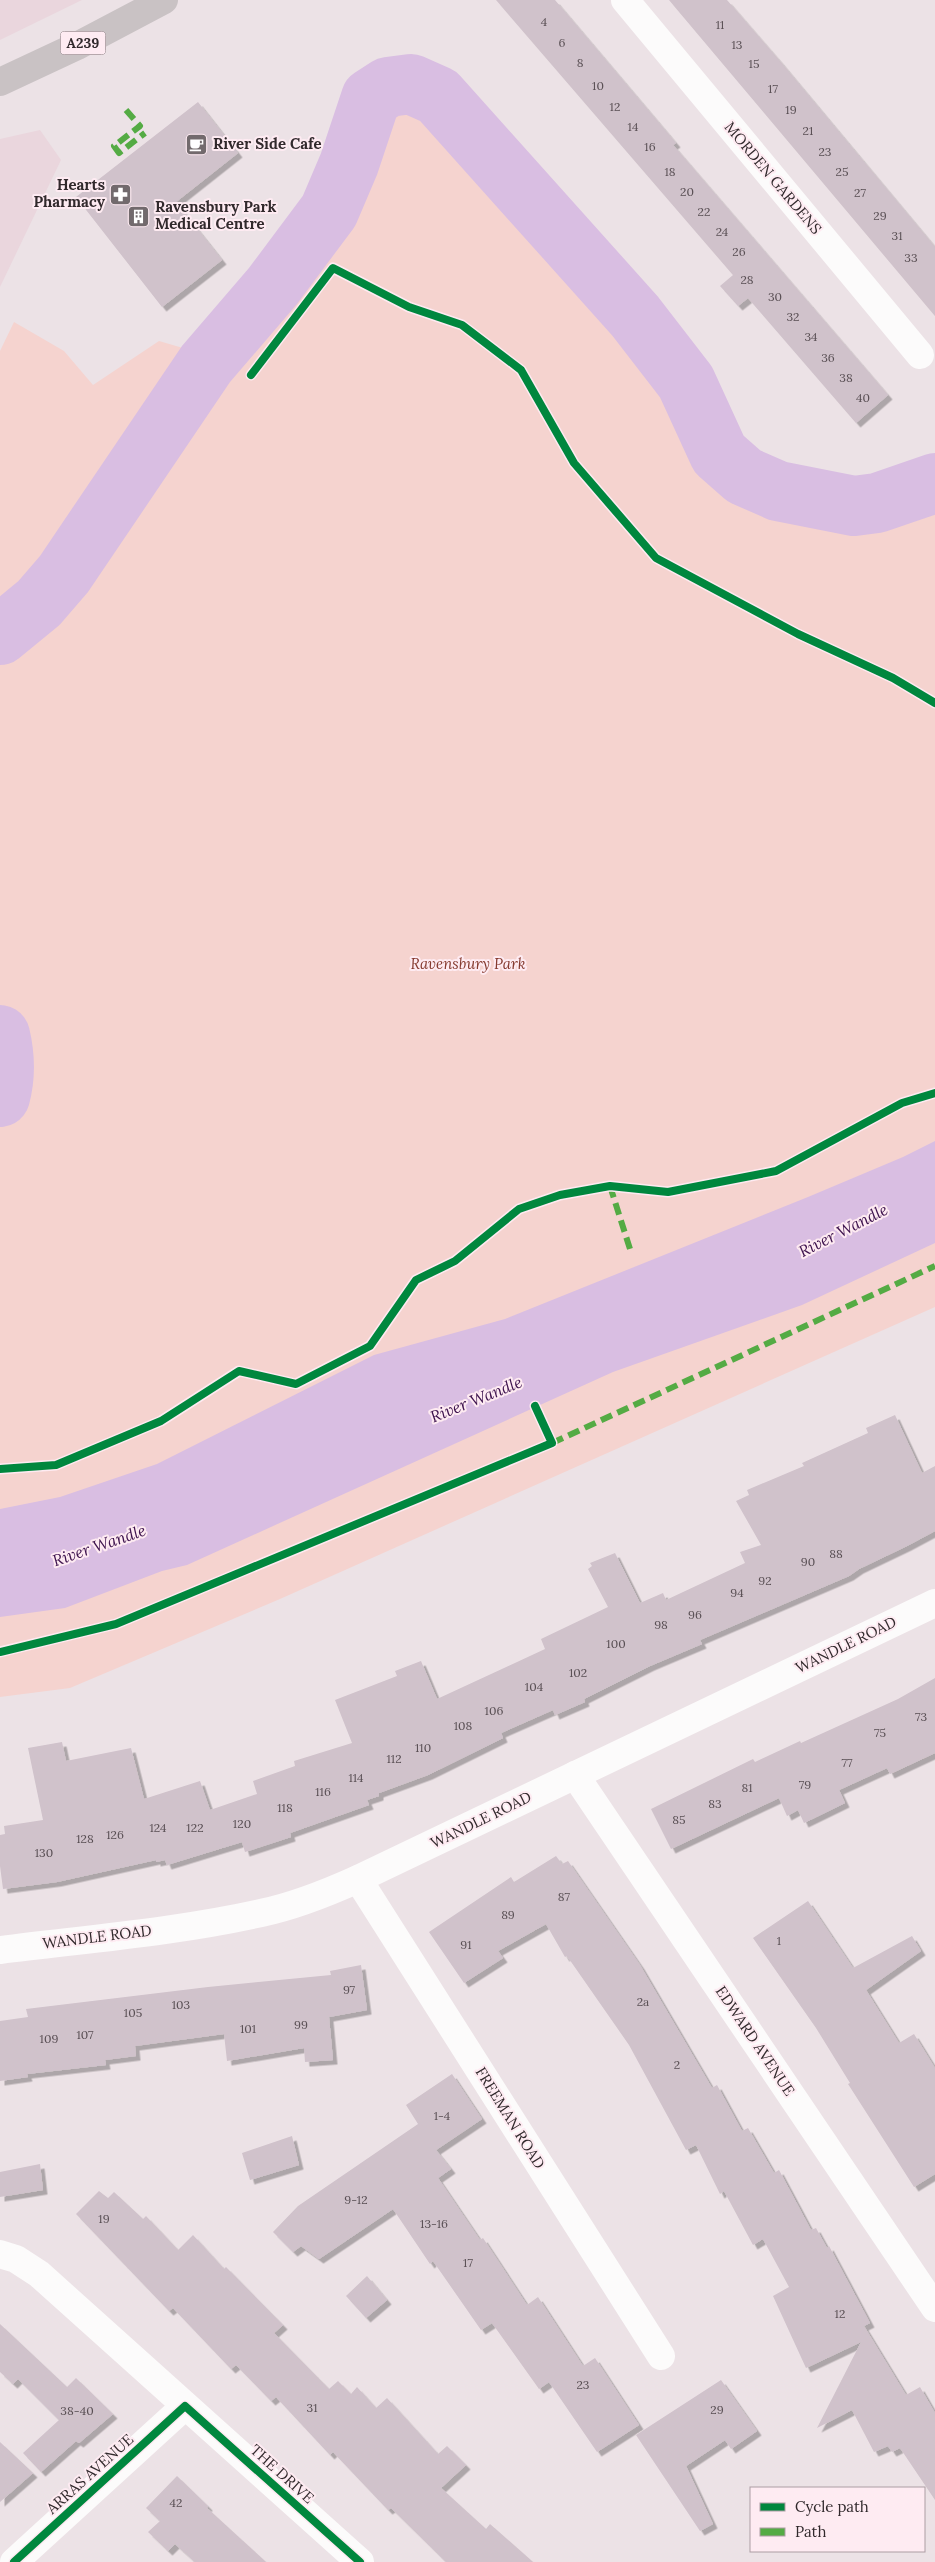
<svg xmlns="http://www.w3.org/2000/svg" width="935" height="2562" viewBox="0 0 935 2562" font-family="Lora,serif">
<defs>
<filter id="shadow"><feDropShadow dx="4.5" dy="4.5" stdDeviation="0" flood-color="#0004"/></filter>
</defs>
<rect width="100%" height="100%" fill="#ece2e6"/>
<!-- built -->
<path fill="#ead6dd" d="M 0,0 L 82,0 L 0,40 Z
M 40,130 L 61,160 L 0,287 L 0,139 Z"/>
<!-- green -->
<path fill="#f5d3cf" d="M 412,60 L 465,110 L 525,183 L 638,304 L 699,386 L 724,445 L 744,466 L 779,481 L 856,499 L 873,497 L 935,472 L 935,1307 L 280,1599 L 70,1688 L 0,1697 L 0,351 L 14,322 L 64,351 L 93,385 L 159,341 L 200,353 L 265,281 L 321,205 L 362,92 L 382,77 Z"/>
<!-- water -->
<path fill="#d9bee2" d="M 935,1141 L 935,1243 L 802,1305 L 613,1372 L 187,1565 L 162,1571 L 65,1608 L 0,1617 L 0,1509 L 60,1497 L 157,1464 L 374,1355 L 505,1319 L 808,1197 L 903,1157 Z"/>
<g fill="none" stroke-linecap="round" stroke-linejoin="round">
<!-- river -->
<path stroke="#d9bee2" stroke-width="60" d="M 0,635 L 39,603 L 64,574 L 206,364 L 273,286 L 329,211 L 349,164 L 371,98 L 388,87 L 411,84 L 438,96 L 635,316 L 686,382 L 719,454 L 744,476 L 778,491 L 854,506 L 877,503 L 935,483
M 0,1035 C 5,1056 6,1075 0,1097"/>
</g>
<!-- building -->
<path fill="#d0c2cb" filter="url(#shadow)" d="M 496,0 L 555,0 L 676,143 L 673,145 L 888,395 L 856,423 L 748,298 L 738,306 L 720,286 L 733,275 Z
M 669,0 L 727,0 L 779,60 L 935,247 L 935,316 Z
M 198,102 L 238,153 L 176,202 L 222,260 L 162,307 L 76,197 Z
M 895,1415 L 922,1473 L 935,1466 L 935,1531 L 907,1546 L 859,1569 L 849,1576 L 700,1640 L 702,1644 L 650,1666 L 584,1699 L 585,1702 L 555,1715 L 553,1710 L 501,1733 L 503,1738 L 428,1775 L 379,1793 L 379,1796 L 367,1800 L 369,1805 L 290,1833 L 291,1837 L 245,1852 L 242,1842 L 167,1865 L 165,1860 L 156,1862 L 156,1860 L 57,1882 L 3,1889 L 0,1866 L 0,1835 L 5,1834 L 4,1826 L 43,1820 L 28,1748 L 62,1742 L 66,1761 L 131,1748 L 144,1799 L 200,1781 L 210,1810 L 257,1794 L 253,1781 L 295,1766 L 294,1761 L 352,1743 L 335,1700 L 397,1676 L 395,1671 L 421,1661 L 437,1699 L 545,1649 L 541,1639 L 608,1607 L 588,1569 L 592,1566 L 590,1563 L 615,1553 L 640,1603 L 663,1593 L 666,1600 L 745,1563 L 740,1552 L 761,1545 L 736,1501 L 749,1495 L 747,1490 L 804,1466 L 802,1463 L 868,1433 L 866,1428 Z
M 935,1678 L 935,1753 L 890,1774 L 887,1768 L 839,1790 L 845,1803 L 804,1823 L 798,1810 L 787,1816 L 779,1798 L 671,1849 L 651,1809 L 753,1759 L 755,1762 L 800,1741 L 801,1743 L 898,1699 Z
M 556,1856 L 562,1864 L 568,1861 L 640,1965 L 712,2088 L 717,2085 L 742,2131 L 748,2128 L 774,2173 L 779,2170 L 811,2230 L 816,2228 L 827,2248 L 829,2246 L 870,2323 L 864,2326 L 906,2395 L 920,2387 L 935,2413 L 935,2500 L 900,2448 L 892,2452 L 888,2446 L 874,2452 L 852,2410 L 817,2428 L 861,2342 L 806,2368 L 773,2296 L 789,2287 L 763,2239 L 753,2245 L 724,2191 L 720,2194 L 696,2145 L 686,2150 L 629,2045 L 567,1956 L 565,1957 L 546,1924 L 498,1951 L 503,1958 L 464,1983 L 429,1932 L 511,1877 L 514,1882 Z
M 808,1901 L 853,1968 L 912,1936 L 921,1951 L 866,1990 L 899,2043 L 914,2034 L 935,2068 L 935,2174 L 914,2187 L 848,2084 L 850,2083 L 816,2028 L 753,1938 Z
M 361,1965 L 367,2010 L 329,2017 L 333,2060 L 305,2062 L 304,2048 L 227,2061 L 224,2034 L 135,2046 L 136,2056 L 105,2060 L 106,2065 L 27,2074 L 28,2077 L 0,2081 L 0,2021 L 28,2017 L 26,2009 L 208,1987 L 331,1975 L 330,1971 Z
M 452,2074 L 482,2119 L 436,2150 L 451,2169 L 438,2178 L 480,2240 L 483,2238 L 527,2305 L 538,2297 L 583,2366 L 595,2358 L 639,2425 L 597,2452 L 549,2382 L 539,2389 L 492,2323 L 481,2330 L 433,2261 L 430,2264 L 393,2209 L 319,2259 L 301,2246 L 293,2252 L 273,2232 L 298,2206 L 418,2124 L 406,2105 Z
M 292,2136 L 299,2165 L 250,2180 L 242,2153 Z
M 40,2164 L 43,2190 L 0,2197 L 0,2172 Z
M 99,2191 L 108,2198 L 114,2192 L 143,2219 L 146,2216 L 178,2250 L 193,2235 L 224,2269 L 226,2267 L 283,2325 L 274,2333 L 329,2389 L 338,2381 L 351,2394 L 357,2387 L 376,2408 L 387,2398 L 438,2454 L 447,2446 L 466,2465 L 441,2488 L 486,2529 L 490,2524 L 533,2562 L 446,2562 L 391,2508 L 388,2510 L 333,2452 L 330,2455 L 276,2397 L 271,2401 L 236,2365 L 231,2369 L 173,2308 L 169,2311 L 76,2214 Z
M 367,2276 L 387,2300 L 366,2318 L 346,2296 Z
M 0,2324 L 67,2387 L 76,2378 L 113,2414 L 79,2443 L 76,2441 L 41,2472 L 23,2453 L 59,2420 L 18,2379 L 13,2384 L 0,2372 Z
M 721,2380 L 757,2431 L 731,2449 L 725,2440 L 686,2466 L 713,2524 L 700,2531 L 636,2435 Z
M 0,2442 L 33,2473 L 0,2502 Z
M 177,2476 L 208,2506 L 207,2508 L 266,2562 L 195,2562 L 175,2544 L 168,2551 L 148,2532 L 160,2521 L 146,2508 Z"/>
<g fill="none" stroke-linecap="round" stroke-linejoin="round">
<!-- street -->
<path stroke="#fcfbfb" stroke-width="28" d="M 625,0 L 920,355
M 575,1775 L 935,2308
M 358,1879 L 661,2356
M 14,2562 L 185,2406"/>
<!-- secondary -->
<path stroke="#fcfbfb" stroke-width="28" d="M 0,1950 C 87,1939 176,1932 261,1913 C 295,1906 327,1893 358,1879 L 935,1603
M 0,2254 L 16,2259 L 39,2274 L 360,2562"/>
<!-- primary -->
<path stroke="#c9c2c4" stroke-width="28" d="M 0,82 L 77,46 L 164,0"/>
<!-- quiet -->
<path stroke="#54ab44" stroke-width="6" stroke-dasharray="12 6" stroke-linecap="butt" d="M 126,110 L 140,126 L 114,146 L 119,153 L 145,133
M 610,1186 L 630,1249
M 552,1443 L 935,1266"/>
<defs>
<path id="cycleway" d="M 251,375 L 333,268 L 409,307 L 462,325 L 521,370 L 574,463 L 656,558 L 798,634 L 893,678 L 935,703
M 0,1469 L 56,1465 L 161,1421 L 239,1371 L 296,1384 L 370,1346 L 416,1280 L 455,1261 L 519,1209 L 560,1195 L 610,1186 L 668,1192 L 776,1171 L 902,1103 L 935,1093
M 0,1652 L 116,1624 L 552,1443 L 535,1406
M 14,2562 L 185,2406 L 360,2562"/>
</defs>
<!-- cycleway casing -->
<use href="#cycleway" stroke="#feebf2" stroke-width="11"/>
<!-- cycleway -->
<use href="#cycleway" stroke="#00873e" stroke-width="8"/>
</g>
<!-- icons -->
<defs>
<symbol id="cafe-square" viewBox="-11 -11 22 22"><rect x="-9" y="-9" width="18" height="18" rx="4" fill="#726a6d" stroke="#feebf2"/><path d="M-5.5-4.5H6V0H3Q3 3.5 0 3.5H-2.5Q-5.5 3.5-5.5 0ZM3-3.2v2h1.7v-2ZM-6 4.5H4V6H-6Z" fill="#fff"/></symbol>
<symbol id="pharmacy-square" viewBox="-11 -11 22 22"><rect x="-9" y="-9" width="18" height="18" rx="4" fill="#726a6d" stroke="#feebf2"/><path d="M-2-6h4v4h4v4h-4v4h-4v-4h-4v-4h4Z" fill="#fff"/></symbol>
<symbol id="building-square" viewBox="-11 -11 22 22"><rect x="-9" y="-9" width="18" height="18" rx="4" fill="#726a6d" stroke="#feebf2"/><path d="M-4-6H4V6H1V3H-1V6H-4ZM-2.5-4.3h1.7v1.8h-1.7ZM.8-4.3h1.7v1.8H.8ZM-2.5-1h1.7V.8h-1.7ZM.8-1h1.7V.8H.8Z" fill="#fff"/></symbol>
</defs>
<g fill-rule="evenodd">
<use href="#cafe-square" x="184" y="132" width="25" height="25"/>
<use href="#pharmacy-square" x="108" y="182" width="25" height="25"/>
<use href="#building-square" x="126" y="204" width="25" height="25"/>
</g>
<g text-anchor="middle" stroke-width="4" stroke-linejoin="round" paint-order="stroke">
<!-- number labels -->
<g font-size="12" fill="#594f54">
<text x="544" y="26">4</text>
<text x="720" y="29">11</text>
<text x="562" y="47">6</text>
<text x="737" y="49">13</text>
<text x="580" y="67">8</text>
<text x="754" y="68">15</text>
<text x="598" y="90">10</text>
<text x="773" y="93">17</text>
<text x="615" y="111">12</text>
<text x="791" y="114">19</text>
<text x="633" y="131">14</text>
<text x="808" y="135">21</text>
<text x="650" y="151">16</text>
<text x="825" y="156">23</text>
<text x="670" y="176">18</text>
<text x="842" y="176">25</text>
<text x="687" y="196">20</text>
<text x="860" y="197">27</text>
<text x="704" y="216">22</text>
<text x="880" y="220">29</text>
<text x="722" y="236">24</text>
<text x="897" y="240">31</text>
<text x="739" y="256">26</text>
<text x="911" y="262">33</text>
<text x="747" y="284">28</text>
<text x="775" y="301">30</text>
<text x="793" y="321">32</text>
<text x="811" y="341">34</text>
<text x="828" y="362">36</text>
<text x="846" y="382">38</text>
<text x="863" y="402">40</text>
<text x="836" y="1558">88</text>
<text x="808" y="1566">90</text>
<text x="765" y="1585">92</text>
<text x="737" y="1597">94</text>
<text x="695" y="1619">96</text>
<text x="661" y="1629">98</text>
<text x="616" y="1648">100</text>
<text x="578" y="1677">102</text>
<text x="534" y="1691">104</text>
<text x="494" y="1715">106</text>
<text x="921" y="1721">73</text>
<text x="463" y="1730">108</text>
<text x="880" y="1737">75</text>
<text x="423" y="1752">110</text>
<text x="394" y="1763">112</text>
<text x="847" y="1767">77</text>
<text x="356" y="1782">114</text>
<text x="805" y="1789">79</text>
<text x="747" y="1792">81</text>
<text x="323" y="1796">116</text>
<text x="715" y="1808">83</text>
<text x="285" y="1812">118</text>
<text x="679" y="1824">85</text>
<text x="242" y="1828">120</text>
<text x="158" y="1832">124</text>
<text x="195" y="1832">122</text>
<text x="115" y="1839">126</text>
<text x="85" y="1843">128</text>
<text x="44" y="1857">130</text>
<text x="564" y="1901">87</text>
<text x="508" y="1919">89</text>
<text x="779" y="1945">1</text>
<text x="466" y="1949">91</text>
<text x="349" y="1994">97</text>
<text x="643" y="2006">2a</text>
<text x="181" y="2009">103</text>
<text x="133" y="2017">105</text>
<text x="301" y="2029">99</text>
<text x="248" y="2033">101</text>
<text x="85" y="2039">107</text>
<text x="49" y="2043">109</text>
<text x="677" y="2069">2</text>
<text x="442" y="2120">1-4</text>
<text x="356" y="2204">9-12</text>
<text x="104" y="2223">19</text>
<text x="434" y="2228">13-16</text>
<text x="468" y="2267">17</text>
<text x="840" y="2318">12</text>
<text x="583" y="2389">23</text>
<text x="312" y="2412">31</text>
<text x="717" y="2414">29</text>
<text x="77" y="2415">38-40</text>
<text x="176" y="2507">42</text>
</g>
<!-- shield labels -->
<rect fill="#feebf2" stroke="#6e6367" stroke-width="1" x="60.5" y="31.5" width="45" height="23" rx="4"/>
<g font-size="14" font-weight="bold" fill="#31292c">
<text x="83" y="48">A239</text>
</g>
<!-- poi labels -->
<g font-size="15" font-weight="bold" fill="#31292c" stroke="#feebf2" text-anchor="start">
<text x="213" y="149">River Side Cafe</text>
<text x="105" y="190" text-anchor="end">Hearts<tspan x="105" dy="17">Pharmacy</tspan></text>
<text x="155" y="212">Ravensbury Park<tspan x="155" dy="17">Medical Centre</tspan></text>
</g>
<!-- street labels -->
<g font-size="15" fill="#31292c" stroke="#feebf2">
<text transform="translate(773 178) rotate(50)" y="5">MORDEN GARDENS</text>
<text transform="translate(846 1645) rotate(-26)" y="5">WANDLE ROAD</text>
<text transform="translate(481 1820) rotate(-26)" y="5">WANDLE ROAD</text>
<text transform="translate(97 1937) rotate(-7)" y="5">WANDLE ROAD</text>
<text transform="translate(755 2041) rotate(56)" y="5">EDWARD AVENUE</text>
<text transform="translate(510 2118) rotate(58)" y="5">FREEMAN ROAD</text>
<text transform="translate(90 2474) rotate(-42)" y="5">ARRAS AVENUE</text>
<text transform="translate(282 2474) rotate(42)" y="5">THE DRIVE</text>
</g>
<!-- park labels -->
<g font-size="15" font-style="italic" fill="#85392e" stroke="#feebf2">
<text x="468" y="969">Ravensbury Park</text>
</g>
<!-- water labels -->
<g font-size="16" font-style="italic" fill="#3d124d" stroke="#feebf2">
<text transform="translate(843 1230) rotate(-27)" y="6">River Wandle</text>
<text transform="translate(476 1399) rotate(-22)" y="6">River Wandle</text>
<text transform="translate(99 1545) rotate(-19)" y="6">River Wandle</text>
</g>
</g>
<!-- legend -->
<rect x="750" y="2487" width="175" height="65" fill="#feebf2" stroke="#ac9da3"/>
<rect x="760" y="2503" width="25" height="8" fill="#00873e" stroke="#ac9da3"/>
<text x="795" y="2512" font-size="15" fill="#31292c">Cycle path</text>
<rect x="760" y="2528" width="25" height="8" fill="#54ab44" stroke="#ac9da3"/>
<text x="795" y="2537" font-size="15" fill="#31292c">Path</text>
</svg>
